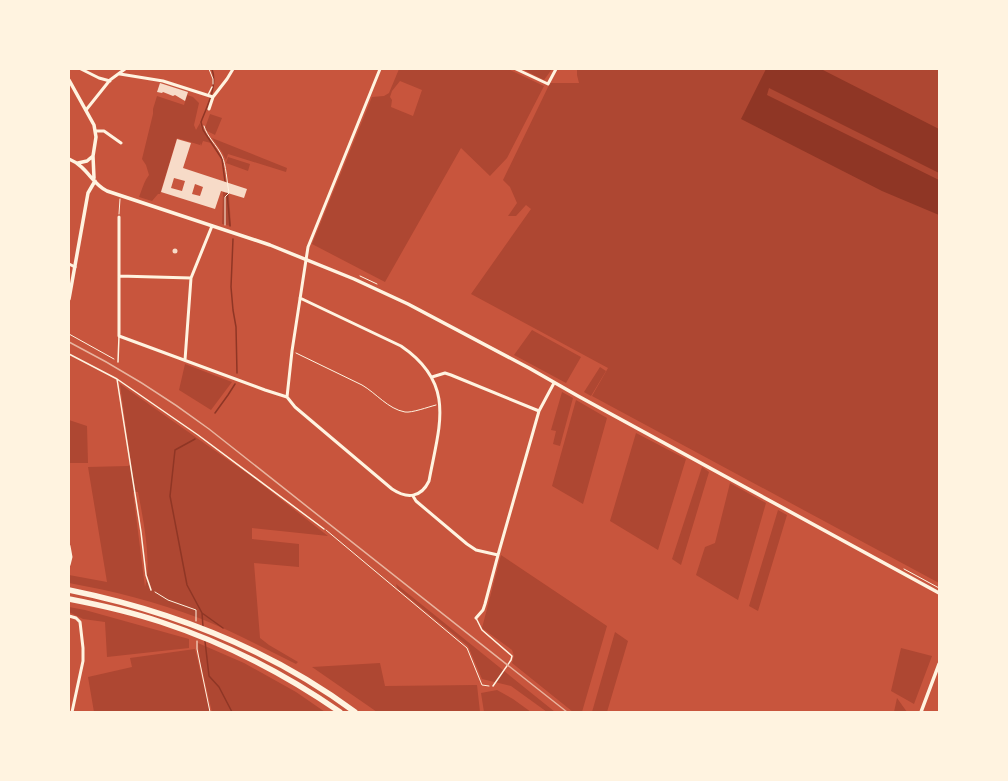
<svg xmlns="http://www.w3.org/2000/svg" width="1008" height="781" viewBox="0 0 1008 781" font-family="Commissioner,sans-serif">
<rect width="100%" height="100%" fill="#c8553d"/>
<!-- green -->
<path fill="#ae4732" fill-rule="evenodd" d="M 399,69 L 508,69 L 544,86 L 507,158 L 490,176 L 461,148 L 385,282 L 312,244 L 372,97 L 384,96 L 389,93 ZM 400,81 L 422,90 L 413,116 L 391,107 L 392,100 L 390,97 L 392,91 Z
M 522,69 L 552,69 L 544,80 Z
M 577,69 L 939,69 L 939,583 L 592,396 L 608,368 L 471,294 L 531,209 L 526,205 L 516,216 L 508,216 L 517,203 L 510,187 L 503,180 L 550,83 L 579,83 L 577,75 Z
M 187,95 L 193,97 L 199,103 L 194,125 L 196,130 L 200,123 L 202,130 L 211,143 L 203,141 L 201,146 L 200,143 L 200,145 L 177,138 L 160,194 L 158,194 L 152,201 L 139,197 C 142,190 144,181 149,175 L 146,165 L 142,159 L 153,114 L 153,109 L 157,96 L 184,105 Z
M 210,114 L 222,118 L 215,135 L 207,131 L 205,128 Z
M 212,138 L 287,168 L 286,172 L 228,154 L 226,160 L 222,152 Z
M 228,157 L 250,164 L 248,171 L 226,163 Z
M 223,192 L 229,194 L 231,226 L 222,224 Z
M 532,330 L 581,357 L 566,383 L 514,355 Z
M 185,364 L 232,382 L 211,410 L 179,390 Z
M 600,367 L 606,371 L 591,396 L 584,392 Z
M 120,384 L 251,476 L 328,536 L 252,528 L 252,539 L 299,544 L 299,567 L 254,563 L 260,638 L 269,645 L 298,662 L 296,664 C 264,648 232,631 199,618 C 157,602 113,591 69,583 L 69,575 L 107,582 L 88,467 L 128,466 L 131,464 ZM 133,492 L 138,492 C 143,518 152,562 145,587 Z
M 562,392 L 573,398 L 560,446 L 553,444 L 556,431 L 551,430 Z
M 576,400 L 607,418 L 583,504 L 552,486 Z
M 69,420 L 87,426 L 88,463 L 69,463 Z
M 636,433 L 686,459 L 658,550 L 610,521 Z
M 702,467 L 709,472 L 681,565 L 672,559 Z
M 730,483 L 766,503 L 738,600 L 696,575 L 705,547 L 715,543 Z
M 778,510 L 787,515 L 758,611 L 749,606 Z
M 501,555 L 607,626 L 582,712 L 573,712 L 512,663 L 514,656 L 512,650 L 482,628 Z
M 396,584 L 555,712 L 547,712 L 511,686 L 482,679 L 468,646 L 397,588 Z
M 69,607 L 85,610 L 189,639 L 189,648 L 107,657 L 105,622 L 83,619 L 69,612 Z
M 615,632 L 628,641 L 607,712 L 592,712 Z
M 198,643 L 244,663 L 296,692 L 325,712 L 212,712 L 199,657 Z
M 901,648 L 932,656 L 914,704 L 891,691 Z
M 195,649 L 210,712 L 94,712 L 88,677 L 132,667 L 130,658 Z
M 380,663 L 385,686 L 477,685 L 480,712 L 377,712 L 312,667 Z
M 497,690 L 513,699 L 531,712 L 484,712 L 481,693 Z
M 897,698 L 907,712 L 894,712 Z"/>
<!-- water -->
<path fill="#8f3625" d="M 766,69 L 821,69 L 939,129 L 939,173 L 769,88 L 767,95 L 939,180 L 939,215 L 882,191 L 741,119 Z"/>
<g fill="none" stroke-linecap="round" stroke-linejoin="round">
<!-- stream -->
<path stroke="#8f3625" stroke-width="1.5" d="M 212,69 C 218,86 207,106 201,122 L 203,130 L 222,159 L 225,182
M 227,192 L 230,226
M 233,239 L 231,287 L 233,310 L 236,327 L 237,373
M 215,413 L 228,395 L 235,384
M 195,439 L 175,450 L 170,496 L 187,585 L 202,613 L 203,627
M 202,613 L 223,628
M 205,641 L 209,676 L 219,687 L 232,712"/>
</g>
<!-- building -->
<path fill="#f7dbc8" fill-rule="evenodd" d="M 160,83 L 188,92 L 185,101 L 175,95 L 173,96 L 163,92 L 162,93 L 157,92 Z
M 177,139 L 191,143 L 183,168 L 247,189 L 244,198 L 221,191 L 215,209 L 161,192 ZM 174,178 L 185,181 L 182,191 L 171,188 ZM 195,184 L 203,187 L 200,196 L 192,194 Z
M172.5 251a2.5 2.5 0 1 1 5 0a2.5 2.5 0 1 1-5 0Z"/>
<g fill="none" stroke-linecap="round" stroke-linejoin="round">
<!-- path -->
<path stroke="#fff3e0" stroke-width="1" d="M 209,69 L 213,79 L 213,84
M 204,126 C 207,137 217,145 222,156 C 226,164 227,183 229,193 L 225,197 L 225,225
M 119,214 L 120,199
M 360,276 L 377,284
M 69,334 L 114,359
M 296,353 L 362,385 C 376,393 388,409 405,412 C 412,413 428,407 436,405
M 326,530 L 467,648 L 482,685 L 489,686
M 904,569 L 939,588
M 155,592 L 168,600 L 196,610 L 196,621
M 197,641 L 197,649 L 210,712"/>
<!-- service -->
<path stroke="#fff3e0" stroke-width="1.5" d="M 208,95 L 212,87
M 69,354 L 117,379 L 198,435 L 324,529
M 118,362 L 119,336
M 117,379 L 141,532 L 146,575 L 151,590
M 476,618 L 482,630 L 512,656 L 511,660 L 493,686"/>
<!-- minor -->
<path stroke="#fff3e0" stroke-width="3" d="M 81,69 L 99,78 L 110,81
M 516,69 L 548,84 L 556,69
M 120,74 L 163,81 L 213,97
M 209,109 L 213,97 L 227,79 L 233,69
M 86,110 L 110,80 L 125,69
M 96,131 L 104,131 L 121,143
M 119,217 L 119,336 L 265,390 L 287,397 L 295,407 L 392,489 C 407,499 421,498 429,481 C 439,426 457,384 401,346 L 300,298
M 69,264 L 75,267
M 119,276 L 191,278
M 185,360 L 191,278 L 212,226
M 432,377 L 445,373 L 451,375 L 539,411
M 287,397 L 292,351 L 308,247 L 380,69
M 413,496 L 416,501 L 467,544 L 476,550 L 498,555
M 69,546 L 71,557 L 69,565
M 69,616 L 76,618 L 80,622 L 83,648 L 83,661 L 72,712
M 476,618 L 483,610 L 485,604 L 498,555 L 539,411 L 554,383"/>
<!-- tertiary -->
<path stroke="#fff3e0" stroke-width="3.5" d="M 69,80 L 94,125 L 96,137 L 93,156 L 94,178
M 69,159 C 88,167 91,183 107,191 L 270,245 L 354,279 L 408,304 L 529,368 L 578,396 L 939,593
M 78,163 L 87,161 L 93,156
M 69,299 L 88,193 L 95,181
M 921,712 L 939,664"/>
<!-- motorway -->
<path stroke="#fff3e0" stroke-width="5.5" d="M 69,590 C 172,611 270,649 355,712
M 69,599 C 100,605 131,612 161,622 C 225,643 285,674 340,712"/>
<!-- rail -->
<path stroke="#e9b49f" stroke-width="1.5" d="M 69,342 C 118,367 165,396 209,429 L 567,712"/>
</g>
<!-- border -->
<rect width="1008" height="781" fill="none" stroke="#fff3e0" stroke-width="140"/>
</svg>
